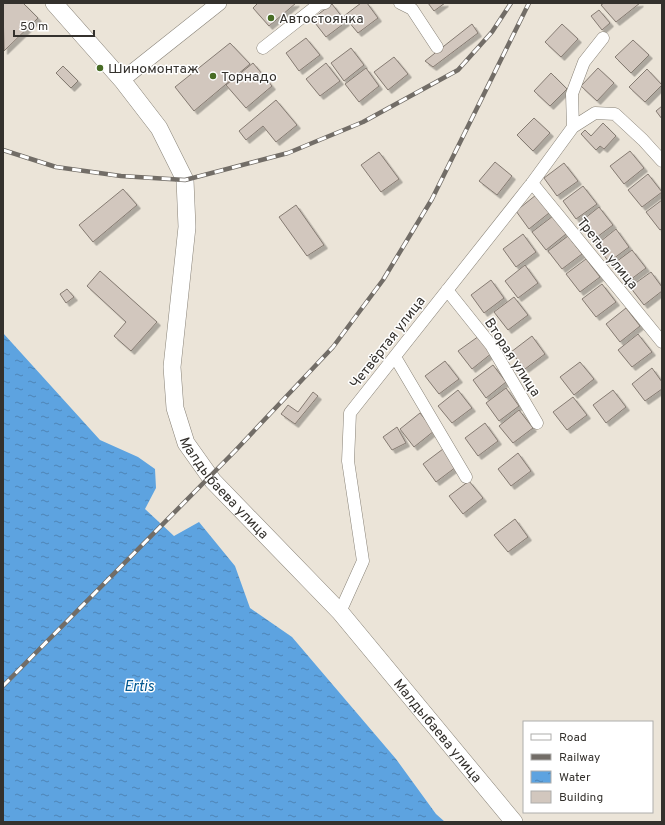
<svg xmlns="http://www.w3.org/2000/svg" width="665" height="825" viewBox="0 0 665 825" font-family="Overpass,sans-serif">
<defs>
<pattern id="water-ripples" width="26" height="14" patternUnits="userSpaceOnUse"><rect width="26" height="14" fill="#5da3e0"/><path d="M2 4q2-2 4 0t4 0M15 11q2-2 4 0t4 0" fill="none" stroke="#4e85b6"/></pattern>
<filter id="shadow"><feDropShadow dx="3.5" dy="3.5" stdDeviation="0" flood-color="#0004"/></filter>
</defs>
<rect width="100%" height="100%" fill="#ebe4d8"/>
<!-- water -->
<path fill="url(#water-ripples)" d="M 3,333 L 100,440 L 138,457 L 155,469 L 156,488 L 145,509 L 174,536 L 199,522 L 235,566 L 250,608 L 292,637 L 396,759 L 436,814 L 445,822 L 3,822 Z"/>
<!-- building -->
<path fill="#d2c7be" stroke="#857b72" filter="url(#shadow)" d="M 3,3 L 23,3 L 38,18 L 4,51 Z
M 258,3 L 296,3 L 269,26 L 253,8 Z
M 361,3 L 367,3 L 378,18 L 358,33 L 344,16 Z
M 428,3 L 445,3 L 434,11 Z
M 604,3 L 640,3 L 616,22 L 601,5 Z
M 332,4 L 346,22 L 326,37 L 312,19 Z
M 599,10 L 610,23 L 602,30 L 591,16 Z
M 472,24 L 478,33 L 433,67 L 425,61 Z
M 562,24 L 578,39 L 561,57 L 545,42 Z
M 306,38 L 320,55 L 299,71 L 286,53 Z
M 633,40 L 649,55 L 631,73 L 615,57 Z
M 230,43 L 250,64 L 194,111 L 175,87 Z
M 351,48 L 364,65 L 344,81 L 331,63 Z
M 394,57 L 408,74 L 388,90 L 374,72 Z
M 253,63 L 272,86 L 246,108 L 226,85 Z
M 326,63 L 340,81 L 320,96 L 306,79 Z
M 63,66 L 78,81 L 71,88 L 56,73 Z
M 366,68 L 379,86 L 359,102 L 345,84 Z
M 598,68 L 614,83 L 597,101 L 581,86 Z
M 647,69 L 662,85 L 645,102 L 629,87 Z
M 551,73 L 567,89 L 550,106 L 534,91 Z
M 276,100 L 297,125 L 276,142 L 263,126 L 246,140 L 239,131 Z
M 662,106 L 662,119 L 656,111 Z
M 534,118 L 550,133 L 533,151 L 517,135 Z
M 603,123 L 616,136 L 604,149 L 600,146 L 596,150 L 581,134 L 585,130 L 591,136 Z
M 630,151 L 644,168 L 624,184 L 610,166 Z
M 379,152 L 399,179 L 381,192 L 361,165 Z
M 495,162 L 512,176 L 497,195 L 479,181 Z
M 564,163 L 578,181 L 557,196 L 544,178 Z
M 648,174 L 662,192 L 642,207 L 628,190 Z
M 583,186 L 597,204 L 576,219 L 563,201 Z
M 123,189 L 137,205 L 93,242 L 79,225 Z
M 536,195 L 549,213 L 529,229 L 516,211 Z
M 662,200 L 662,228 L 660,230 L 646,212 Z
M 296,205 L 324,245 L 307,256 L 279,217 Z
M 599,207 L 613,225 L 593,240 L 579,223 Z
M 553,216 L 566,234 L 546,250 L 532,232 Z
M 616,229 L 629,247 L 609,262 L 596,245 Z
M 523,234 L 536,252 L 516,267 L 503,249 Z
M 568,236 L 582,254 L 562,269 L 548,251 Z
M 632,250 L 646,268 L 626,283 L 612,265 Z
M 586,259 L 600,277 L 580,292 L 566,274 Z
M 525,265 L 538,283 L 518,298 L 505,281 Z
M 100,271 L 157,322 L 131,351 L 114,336 L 126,322 L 87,286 Z
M 651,272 L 662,287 L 662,291 L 644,305 L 630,287 Z
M 491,280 L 504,298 L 484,313 L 471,295 Z
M 602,284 L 616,302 L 596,317 L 582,299 Z
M 67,289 L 74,297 L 66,303 L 60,294 Z
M 514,297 L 528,315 L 508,330 L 494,312 Z
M 626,308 L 640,326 L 620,342 L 606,324 Z
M 638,334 L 652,352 L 632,367 L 618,350 Z
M 479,336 L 492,353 L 472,369 L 458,351 Z
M 532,336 L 545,354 L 525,369 L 511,352 Z
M 445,361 L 459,379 L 439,394 L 425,376 Z
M 580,362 L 594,379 L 574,395 L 560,377 Z
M 493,365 L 506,382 L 486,398 L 473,380 Z
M 652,368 L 662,382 L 662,389 L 645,401 L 632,384 Z
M 506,388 L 519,406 L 499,421 L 486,403 Z
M 458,390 L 472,408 L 452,423 L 438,406 Z
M 613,390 L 626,407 L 606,423 L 593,405 Z
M 313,392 L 318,396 L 295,424 L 281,414 L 288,405 L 298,412 Z
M 573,397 L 587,415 L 567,430 L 553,412 Z
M 519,410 L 533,428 L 513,443 L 499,426 Z
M 420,413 L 434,431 L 414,447 L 400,429 Z
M 485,423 L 498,441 L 478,456 L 465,438 Z
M 397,427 L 406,443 L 392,450 L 383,437 Z
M 443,449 L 456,467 L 436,482 L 423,464 Z
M 518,453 L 531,471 L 511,486 L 498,469 Z
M 469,481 L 483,498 L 463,514 L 449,496 Z
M 515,519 L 528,537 L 508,552 L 494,535 Z"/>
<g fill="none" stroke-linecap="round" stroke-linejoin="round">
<defs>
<path id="minor" d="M 400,3 L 412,9 L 437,47
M 263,48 L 319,4 L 325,3
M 573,127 L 572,94 L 584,62 L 603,38
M 532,183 L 662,342
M 447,290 L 491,345 L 537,423
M 395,357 L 466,477
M 340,612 L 363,561 L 348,461 L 350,413 L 532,183 L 573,127 L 595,113 L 615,114 L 643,140 L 662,161"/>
<path id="tertiary" d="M 122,80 L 219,3"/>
<g id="secondary">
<path id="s1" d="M 54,3 L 122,80 L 159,128 L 185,180 L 187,227 L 172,367 L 175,408 L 186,443 L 213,481 L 340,612 L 514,822"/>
</g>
</defs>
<!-- minor casing -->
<use href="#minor" stroke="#888277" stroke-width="13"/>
<!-- tertiary casing -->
<use href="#tertiary" stroke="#888277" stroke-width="16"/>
<!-- secondary casing -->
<use href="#secondary" stroke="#888277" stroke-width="18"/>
<!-- minor -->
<use href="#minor" stroke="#fff" stroke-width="12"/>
<!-- tertiary -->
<use href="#tertiary" stroke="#fff" stroke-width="15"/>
<!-- secondary -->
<use href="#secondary" stroke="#fff" stroke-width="17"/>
<defs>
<path id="rail" d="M 3,150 L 56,167 L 121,176 L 185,180 L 288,153 L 363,122 L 458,70 L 492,32 L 511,3
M 3,686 L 235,451 L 333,347 L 383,280 L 432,199 L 529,3"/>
</defs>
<!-- rail casing -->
<use href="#rail" stroke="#726d67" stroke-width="4.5"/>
<!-- rail -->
<use href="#rail" stroke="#fff" stroke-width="3" stroke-dasharray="9" stroke-linecap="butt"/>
</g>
<!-- markers -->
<g fill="#486c25" stroke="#fff" stroke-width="1.5">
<circle cx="271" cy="18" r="4"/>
<circle cx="100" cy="68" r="4"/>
<circle cx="213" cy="76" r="4"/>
</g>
<g text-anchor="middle" stroke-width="3" stroke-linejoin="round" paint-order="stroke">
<!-- poi labels -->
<g font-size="14" fill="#34312d" stroke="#fff" text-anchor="start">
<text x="279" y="23">Автостоянка</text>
<text x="108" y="73">Шиномонтаж</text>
<text x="221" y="81">Торнадо</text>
</g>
<!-- street labels -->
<g font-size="14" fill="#34312d" stroke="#fff">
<text transform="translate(608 253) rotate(51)" y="5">Третья улица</text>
<text transform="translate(387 342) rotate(-52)" y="5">Четвёртая улица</text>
<text transform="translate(513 357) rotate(57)" y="5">Вторая улица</text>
<text dy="5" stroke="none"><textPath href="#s1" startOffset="546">Малдыбаева улица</textPath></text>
<text dy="5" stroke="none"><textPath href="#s1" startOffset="870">Малдыбаева улица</textPath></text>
</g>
<!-- water labels -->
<g font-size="15" font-style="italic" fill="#00578f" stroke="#fff">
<text x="139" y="691">Ertis</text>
</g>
</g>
<!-- border -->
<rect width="665" height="825" fill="none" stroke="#34312d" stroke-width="8"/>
<!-- legend -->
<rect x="523" y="721" width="130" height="92" fill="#ffffff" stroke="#aeadab"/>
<rect x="531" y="734" width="20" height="6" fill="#ffffff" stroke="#aeadab"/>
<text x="559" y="741" font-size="12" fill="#34312d">Road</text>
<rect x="531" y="754" width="20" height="6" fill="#726d67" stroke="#aeadab"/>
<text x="559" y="761" font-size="12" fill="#34312d">Railway</text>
<rect x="531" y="771" width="20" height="12" fill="url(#water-ripples)" stroke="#aeadab"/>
<text x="559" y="781" font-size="12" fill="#34312d">Water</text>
<rect x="531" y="791" width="20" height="12" fill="#d2c7be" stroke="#aeadab"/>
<text x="559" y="801" font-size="12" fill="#34312d">Building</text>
<!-- scale -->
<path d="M14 30v6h80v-6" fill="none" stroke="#34312d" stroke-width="2"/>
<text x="20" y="30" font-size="12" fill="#34312d" stroke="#ffffff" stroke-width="3" paint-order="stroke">50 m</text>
</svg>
